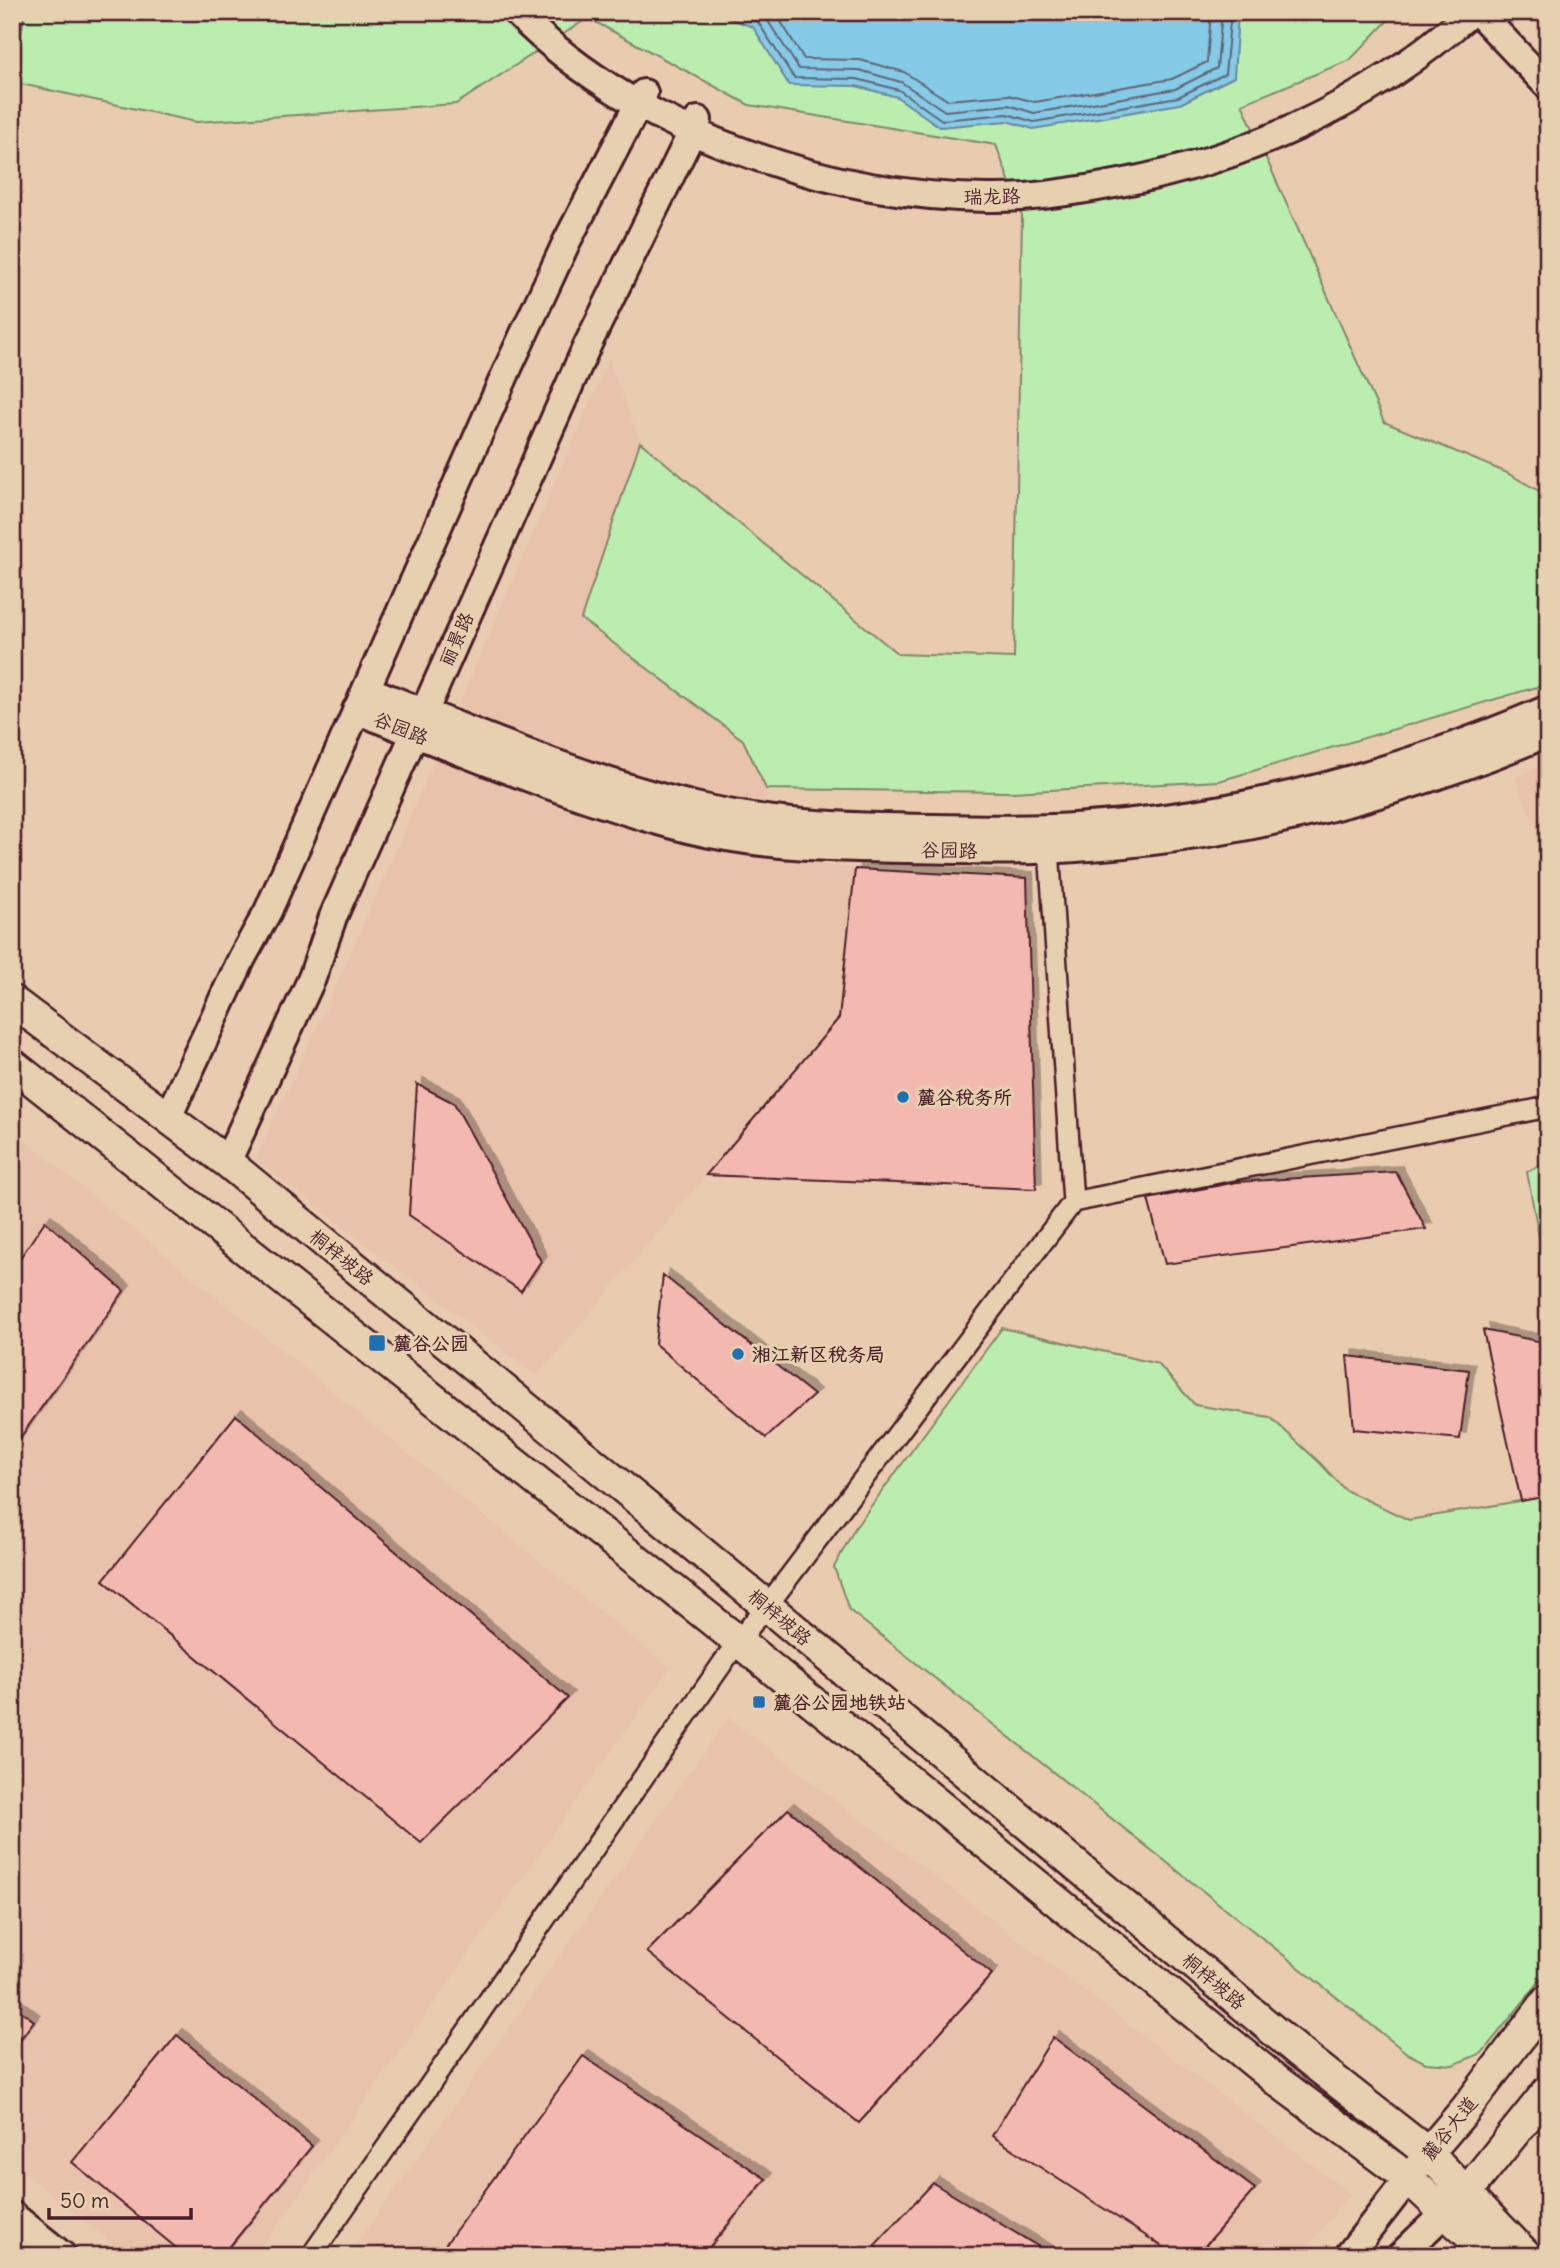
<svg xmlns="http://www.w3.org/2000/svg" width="1560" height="2268" viewBox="0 0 1560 2268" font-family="Delius,'LXGW WenKai TC',sans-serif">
<defs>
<filter id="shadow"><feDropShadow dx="6" dy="-6" stdDeviation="0" flood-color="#0004"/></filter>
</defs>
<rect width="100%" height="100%" fill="#e9cbaf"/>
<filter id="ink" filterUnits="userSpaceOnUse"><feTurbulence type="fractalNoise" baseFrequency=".0143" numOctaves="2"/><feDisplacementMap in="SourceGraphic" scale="14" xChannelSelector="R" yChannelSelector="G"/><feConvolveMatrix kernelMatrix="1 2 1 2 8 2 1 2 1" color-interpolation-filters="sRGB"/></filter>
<g filter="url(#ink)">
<!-- built -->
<path fill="#e9c2ac" d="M 609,359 L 640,442 L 581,619 L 743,740 L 766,789 L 763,855 L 855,869 L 839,1018 L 537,1376 L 255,1159 L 337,985 Z
M 1548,762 L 1548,857 L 1515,778 Z
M 12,1130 L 670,1668 L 256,2256 L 127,2256 L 12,2162 Z
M 728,1718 L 1350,2194 L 1300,2256 L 348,2256 Z"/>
<!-- green -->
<path fill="#baedae" stroke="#82866c" stroke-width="2" d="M 25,12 L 1396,12 L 1350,60 L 1242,104 L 1384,422 L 1505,472 L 1548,496 L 1548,681 L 1540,686 L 1219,781 L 1012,792 L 766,789 L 743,740 L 581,619 L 640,442 L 898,654 L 1014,658 L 1022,216 L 996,145 L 749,105 L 588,18 L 456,104 L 196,122 L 12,82 Z
M 1548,1161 L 1548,1285 L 1527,1172 Z
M 1002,1328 L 1158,1364 L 1195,1405 L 1270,1417 L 1320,1463 L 1345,1490 L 1409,1520 L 1548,1496 L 1548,1971 L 1482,2053 L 1453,2065 L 1426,2063 L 1408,2054 L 849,1610 L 834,1567 L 855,1528 Z"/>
<!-- water -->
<path fill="#85cae6" stroke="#6d869b" stroke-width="2" d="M 712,12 L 1238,12 L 1234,77 L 1180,104 L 1033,129 L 1007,121 L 940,127 L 897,97 L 856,86 L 789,85 L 753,27 Z"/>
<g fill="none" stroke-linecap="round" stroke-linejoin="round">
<!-- shore -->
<path stroke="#626376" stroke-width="2" d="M 733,12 L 758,22 L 794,78 L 857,79 L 899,90 L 942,120 L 1007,114 L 1034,122 L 1178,97 L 1225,74 L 1231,12
M 759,12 L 766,18 L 799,69 L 859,70 L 901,82 L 945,111 L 1008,105 L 1034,113 L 1175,89 L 1217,68 L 1222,12
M 775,12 L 804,59 L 860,60 L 904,72 L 947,100 L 1008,95 L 1035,102 L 1172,79 L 1207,62 L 1211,12"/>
</g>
<!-- building -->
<path fill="#f3b8b0" stroke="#4a1f2b" stroke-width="2" filter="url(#shadow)" d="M 855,869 L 1027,878 L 1036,1189 L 706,1175 L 839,1018 Z
M 417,1084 L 454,1103 L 541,1261 L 521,1291 L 409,1215 Z
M 1396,1172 L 1426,1229 L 1165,1264 L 1148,1199 L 1237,1182 Z
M 45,1221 L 124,1291 L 12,1449 L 12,1270 Z
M 663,1275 L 814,1395 L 766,1438 L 655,1344 Z
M 1483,1330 L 1548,1343 L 1548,1496 L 1521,1501 Z
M 1347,1356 L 1469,1370 L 1460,1439 L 1354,1429 Z
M 236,1415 L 568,1698 L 421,1843 L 103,1580 Z
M 788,1809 L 992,1974 L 859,2123 L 647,1952 Z
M 12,2004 L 34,2021 L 12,2050 Z
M 177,2035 L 312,2146 L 222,2256 L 186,2256 L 72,2162 Z
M 1053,2037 L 1255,2189 L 1196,2256 L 1177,2256 L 992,2136 Z
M 583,2056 L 766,2179 L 702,2256 L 437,2256 Z
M 933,2183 L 1054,2256 L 888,2256 L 874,2246 Z"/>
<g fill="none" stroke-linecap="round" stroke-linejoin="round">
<defs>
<path id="street" d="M 1049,849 L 1073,1202
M 311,2256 L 738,1641 L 767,1606 L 1073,1202 L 1548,1107"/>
<path id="secondary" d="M 516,12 C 580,77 663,124 749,154 C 826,182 905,197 987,198 C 1024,199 1062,193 1098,187 C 1237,164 1366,107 1471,12
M 1478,12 L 1548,86
M 366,689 C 474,732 582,779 695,806 C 773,825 853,827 933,828 C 980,829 1027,830 1074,827 C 1238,817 1397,774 1548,709
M 356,710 C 464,753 576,800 688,829 C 759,847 836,848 909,849 C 965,850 1020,852 1076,848 C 1239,838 1398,797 1548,733
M 168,1117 L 242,958 L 268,911 L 509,366 L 567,241 L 644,93
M 227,1162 L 312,978 L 333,917 L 586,348 L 698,120
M 12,2215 L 63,2256
M 12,2241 L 31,2256
M 1348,2256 L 1428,2153
M 1400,2256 L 1459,2199"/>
<path id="primary" d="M 12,1001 L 227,1162 L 767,1606 L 1299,2052 L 1428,2153 L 1527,2256
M 12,1064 L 738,1641 L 1276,2080 L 1408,2178 L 1492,2256
M 1428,2153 L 1465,2110 L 1548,2000
M 1466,2193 L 1548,2091"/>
</defs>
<!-- street casing -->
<use href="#street" stroke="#4a1f2b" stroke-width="24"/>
<!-- secondary casing -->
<use href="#secondary" stroke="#4a1f2b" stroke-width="32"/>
<!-- primary casing -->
<use href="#primary" stroke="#4a1f2b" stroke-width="35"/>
<!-- street -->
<use href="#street" stroke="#e6d0af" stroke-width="19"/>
<!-- secondary -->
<use href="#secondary" stroke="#e6d0af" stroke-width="26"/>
<!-- primary -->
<use href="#primary" stroke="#e6d0af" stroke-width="30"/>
</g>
</g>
<!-- markers -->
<g fill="#1f6fb2" stroke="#e6d0af" stroke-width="2.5">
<circle cx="903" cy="1097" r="7"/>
<rect x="368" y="1334" width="18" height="18" rx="3.5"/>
<circle cx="738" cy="1354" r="7"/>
<rect x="752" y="1695" width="14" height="14" rx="3.5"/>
</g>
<g text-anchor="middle" stroke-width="6" stroke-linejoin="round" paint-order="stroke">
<!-- street labels -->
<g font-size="19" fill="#4a1f2b" stroke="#e6d0af">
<text transform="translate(992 196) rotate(-1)" y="7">瑞龙路</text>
<text transform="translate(456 639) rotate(-66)" y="7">丽景路</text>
<text transform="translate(401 728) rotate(22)" y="7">谷园路</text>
<text transform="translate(949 850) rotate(1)" y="7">谷园路</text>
<text transform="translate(342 1257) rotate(39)" y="7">桐梓坡路</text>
<text transform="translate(780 1617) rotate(40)" y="7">桐梓坡路</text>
<text transform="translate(1214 1981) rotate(40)" y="7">桐梓坡路</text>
<text transform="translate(1449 2128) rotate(-51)" y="7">麓谷大道</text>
</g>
<!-- poi labels -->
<g font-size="19" font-weight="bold" fill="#4a1f2b" stroke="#e6d0af" text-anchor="start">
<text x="917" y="1104">麓谷税务所</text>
<text x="393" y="1350">麓谷公园</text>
<text x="752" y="1361">湘江新区税务局</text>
<text x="773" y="1709">麓谷公园地铁站</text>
</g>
</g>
<!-- margin -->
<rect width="1560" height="2268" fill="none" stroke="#e6d0af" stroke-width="42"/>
<rect x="21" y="21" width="1518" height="2226" fill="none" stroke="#4a1f2b" stroke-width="2.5" filter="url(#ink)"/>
<!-- scale -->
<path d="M49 2208v10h142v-10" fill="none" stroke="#4a1f2b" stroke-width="3.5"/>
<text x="60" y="2208" font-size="21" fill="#4a1f2b" stroke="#e6d0af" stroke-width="5" paint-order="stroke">50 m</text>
</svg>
